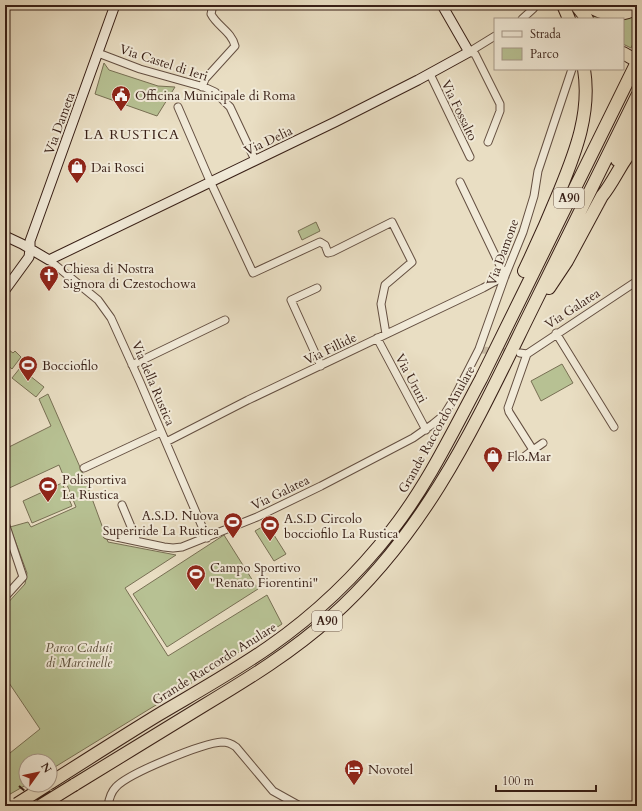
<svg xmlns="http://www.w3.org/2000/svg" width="642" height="811" viewBox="0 0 642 811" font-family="Cardo,serif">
<rect width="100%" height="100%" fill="#e9dec3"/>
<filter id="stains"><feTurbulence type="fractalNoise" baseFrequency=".005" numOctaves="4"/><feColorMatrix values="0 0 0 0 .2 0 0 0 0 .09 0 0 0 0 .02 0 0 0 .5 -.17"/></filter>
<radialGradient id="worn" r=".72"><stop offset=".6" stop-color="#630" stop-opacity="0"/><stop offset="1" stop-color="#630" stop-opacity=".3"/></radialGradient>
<!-- green -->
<path fill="#b7c193" stroke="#787054" d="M 583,5 L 637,13 L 637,35 L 631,48 L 623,44 L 623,19 L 592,19 Z
M 104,63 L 109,70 L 158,86 L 175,87 L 157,116 L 95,94 Z
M 316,222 L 320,231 L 302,240 L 298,231 Z
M 5,347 L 13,353 L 15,351 L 21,357 L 12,369 L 5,363 Z
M 562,364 L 573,383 L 541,401 L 531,381 Z
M 20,368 L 44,387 L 36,397 L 12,378 Z
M 48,394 L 83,474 L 108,542 L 176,555 L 125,588 L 168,656 L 267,595 L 282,624 L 187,686 L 50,770 L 50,761 L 26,761 L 26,785 L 5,797 L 5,757 L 40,729 L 5,677 L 5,606 L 25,584 L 27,573 L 10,527 L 28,522 L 31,527 L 76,507 L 59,465 L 5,490 L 5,449 L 51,426 L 39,399 Z
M 62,483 L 72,506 L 32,523 L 23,501 Z
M 267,524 L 286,554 L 274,561 L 255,531 Z
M 224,535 L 258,589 L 167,647 L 133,594 Z"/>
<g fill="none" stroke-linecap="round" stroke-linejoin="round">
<!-- street-tunnel -->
<path stroke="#c6b8a0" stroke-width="7" stroke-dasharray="7 3.5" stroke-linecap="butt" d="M 482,350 L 512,352"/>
<defs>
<path id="street" d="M 522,19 L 533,9 L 536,5
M 469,52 L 475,54 L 500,104 L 500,111 L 488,142
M 469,52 L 495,36
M 98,53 L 140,69 L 204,87 L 215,92 L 230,107 L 255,160
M 430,74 L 470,157
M 202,87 L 205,79 L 235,46 C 232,32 217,26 211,14 L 213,5
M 178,107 L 210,181 L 253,273 L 320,242 L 325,245 L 328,253 L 332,252 L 392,222 L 412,262 L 385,285 L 381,304 L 386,334
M 49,260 L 98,300 L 111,318 L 140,382 L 207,538
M 317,288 L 291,300 L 321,366
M 556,333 L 614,427
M 377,338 L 426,430
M 520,353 L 527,354 L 637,281
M 527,354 L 508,408 L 509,412 L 533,450 L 543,443
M 132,365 L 225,320
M 166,442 L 248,400 L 483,288 L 505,276 L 460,182
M 525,456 L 533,450
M 84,468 L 161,432
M 122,505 L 137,541
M 5,523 L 23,577 L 5,597
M 107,535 L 164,547 L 173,548 L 182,547 L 257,517 L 321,486 L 413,438 L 433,424 L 444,415 L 452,402 L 479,349 L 505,276 L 523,232 L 534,196 L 538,171 L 572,69
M 108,806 C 109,799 111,792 116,787 C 129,773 203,743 222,742 C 228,742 232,744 236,747 L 273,791 L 300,806"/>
<path id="secondary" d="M 5,236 L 22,244 L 49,260 L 335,122 L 418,80 L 469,52 L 442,5
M 5,290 L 29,257 L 30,249 L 30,241 L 115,5"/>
<path id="highway" d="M 563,5 L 569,19
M 576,5 L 587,19
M 588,5 C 602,16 622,17 637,8
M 623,53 L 637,61
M 617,160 L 637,121
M 524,271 C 537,244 549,217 560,190 C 576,151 591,112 584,69
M 549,288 L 567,261 L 602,196 C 615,180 622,160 637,144
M 50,783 C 86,760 122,737 158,715 C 195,693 233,672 269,647 C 315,615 357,575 392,530 C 428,484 453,431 481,379 L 637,62
M 74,785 C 117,759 160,732 203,706 C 248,679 292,652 331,617 C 427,531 474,427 529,315 C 565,242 601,169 637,96"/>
</defs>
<!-- street casing -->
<use href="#street" stroke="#644f41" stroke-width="9"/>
<!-- secondary casing -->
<use href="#secondary" stroke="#381f16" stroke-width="11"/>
<!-- highway casing -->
<use href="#highway" stroke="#381f16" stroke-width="14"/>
<!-- street -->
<use href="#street" stroke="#f1ead8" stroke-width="7"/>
<!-- secondary -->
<use href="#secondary" stroke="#f1ead8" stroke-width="9"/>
<!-- highway -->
<use href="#highway" stroke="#e9dec3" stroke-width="12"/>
<!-- rail -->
<path stroke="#381f16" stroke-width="2" stroke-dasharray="7 7" stroke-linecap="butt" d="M 35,785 L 59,806
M 19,786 L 42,806"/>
<defs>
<path id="highway-bridge" d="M 17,804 L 47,785
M 40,806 L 74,785"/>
</defs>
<!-- highway-bridge casing -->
<use href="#highway-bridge" stroke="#381f16" stroke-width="14" stroke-linecap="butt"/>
<!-- highway-bridge -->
<use href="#highway-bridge" stroke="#e9dec3" stroke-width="12"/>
</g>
<!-- icons -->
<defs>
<symbol id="civic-pin" viewBox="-11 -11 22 30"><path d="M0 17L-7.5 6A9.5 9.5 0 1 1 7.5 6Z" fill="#8f2418" stroke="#f1ead8"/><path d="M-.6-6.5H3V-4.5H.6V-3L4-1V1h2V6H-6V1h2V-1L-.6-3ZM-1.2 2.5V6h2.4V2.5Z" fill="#fff"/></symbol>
<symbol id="shop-pin" viewBox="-11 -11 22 30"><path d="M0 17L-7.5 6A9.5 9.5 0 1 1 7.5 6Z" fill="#8f2418" stroke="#f1ead8"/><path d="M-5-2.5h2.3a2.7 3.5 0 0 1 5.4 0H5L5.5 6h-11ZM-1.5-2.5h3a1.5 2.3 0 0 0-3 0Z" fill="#fff"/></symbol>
<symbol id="church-pin" viewBox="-11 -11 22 30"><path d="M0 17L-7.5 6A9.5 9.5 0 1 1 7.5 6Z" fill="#8f2418" stroke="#f1ead8"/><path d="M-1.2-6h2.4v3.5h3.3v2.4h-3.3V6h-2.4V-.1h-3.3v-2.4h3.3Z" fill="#fff"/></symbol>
<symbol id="stadium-pin" viewBox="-11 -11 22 30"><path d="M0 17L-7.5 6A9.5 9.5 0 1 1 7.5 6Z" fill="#8f2418" stroke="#f1ead8"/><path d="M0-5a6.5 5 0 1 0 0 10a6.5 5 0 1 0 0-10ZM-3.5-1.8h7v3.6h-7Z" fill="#fff"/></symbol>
<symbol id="hotel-pin" viewBox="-11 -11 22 30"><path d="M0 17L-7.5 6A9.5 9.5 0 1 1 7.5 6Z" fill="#8f2418" stroke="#f1ead8"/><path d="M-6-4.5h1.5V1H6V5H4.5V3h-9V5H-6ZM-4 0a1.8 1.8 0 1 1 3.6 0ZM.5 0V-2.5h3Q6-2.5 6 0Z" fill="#fff"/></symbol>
</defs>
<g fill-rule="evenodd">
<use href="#civic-pin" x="110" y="84" width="22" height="30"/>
<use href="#shop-pin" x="66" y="156" width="22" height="30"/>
<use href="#church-pin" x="38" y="264" width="22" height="30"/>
<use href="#stadium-pin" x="17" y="354" width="22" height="30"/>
<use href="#shop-pin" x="482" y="445" width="22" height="30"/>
<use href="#stadium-pin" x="37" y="475" width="22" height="30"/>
<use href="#stadium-pin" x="222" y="511" width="22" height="30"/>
<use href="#stadium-pin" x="259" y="514" width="22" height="30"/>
<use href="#stadium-pin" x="185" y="563" width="22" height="30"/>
<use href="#hotel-pin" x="343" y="758" width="22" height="30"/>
</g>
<g text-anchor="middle" stroke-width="4" stroke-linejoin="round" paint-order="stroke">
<!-- shield labels -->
<g fill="#f1ead8" stroke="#705c50" stroke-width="1">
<rect x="554" y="188" width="30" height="20" rx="3"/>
<rect x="312" y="611" width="30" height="20" rx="3"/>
</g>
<g font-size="12" font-weight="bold" fill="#381f16">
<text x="569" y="202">A90</text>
<text x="327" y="625">A90</text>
</g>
<!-- street labels -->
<g font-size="13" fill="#381f16" stroke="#f1ead8">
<text transform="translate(164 62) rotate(18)" y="5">Via Castel di Ieri</text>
<text transform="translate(460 110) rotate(64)" y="5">Via Fossalto</text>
<text transform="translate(59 123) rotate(-70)" y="5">Via Dameta</text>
<text transform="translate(268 140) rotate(-25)" y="5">Via Delia</text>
<text transform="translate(502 252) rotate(-70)" y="5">Via Damone</text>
<text transform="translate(572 308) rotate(-33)" y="5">Via Galatea</text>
<text transform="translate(330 348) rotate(-26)" y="5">Via Fillide</text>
<text transform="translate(412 378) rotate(62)" y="5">Via Ururi</text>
<text transform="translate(154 383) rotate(67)" y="5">Via della Rustica</text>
<text transform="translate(436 429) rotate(-61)" y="5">Grande Raccordo Anulare</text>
<text transform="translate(280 492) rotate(-26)" y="5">Via Galatea</text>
<text transform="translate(214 663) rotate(-32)" y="5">Grande Raccordo Anulare</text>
</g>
<!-- poi labels -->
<g font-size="13" fill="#381f16" stroke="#f1ead8" text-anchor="start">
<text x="135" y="100">Officina Municipale di Roma</text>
<text x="91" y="172">Dai Rosci</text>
<text x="63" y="273">Chiesa di Nostra<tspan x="63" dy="15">Signora di Czestochowa</tspan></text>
<text x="42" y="370">Bocciofilo</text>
<text x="507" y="461">Flo.Mar</text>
<text x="62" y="484">Polisportiva<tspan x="62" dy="15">La Rustica</tspan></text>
<text x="219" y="520" text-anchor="end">A.S.D. Nuova<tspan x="219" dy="15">Superiride La Rustica</tspan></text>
<text x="284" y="523">A.S.D Circolo<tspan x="284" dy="15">bocciofilo La Rustica</tspan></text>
<text x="210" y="572">Campo Sportivo<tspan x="210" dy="15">"Renato Fiorentini"</tspan></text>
<text x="368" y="774">Novotel</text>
</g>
<!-- park labels -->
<g font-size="13" font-style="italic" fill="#5e503c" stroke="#f1ead8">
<text x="79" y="652">Parco Caduti<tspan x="79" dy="15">di Marcinelle</tspan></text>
</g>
<!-- neighbourhood labels -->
<g font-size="14" letter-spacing="1" fill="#381f16" stroke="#f1ead8">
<text x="132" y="139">LA RUSTICA</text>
</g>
</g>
<!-- margin -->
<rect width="642" height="811" fill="none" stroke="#e9dec3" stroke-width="20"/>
<rect x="6" y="6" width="630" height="799" fill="none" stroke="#381f16" stroke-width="2"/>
<rect x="10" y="10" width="622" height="791" fill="none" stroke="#381f16"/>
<!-- legend -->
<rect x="494" y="18" width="130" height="52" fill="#f1ead8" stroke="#a7998a"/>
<rect x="502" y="31" width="20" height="6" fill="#f1ead8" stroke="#a7998a"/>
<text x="530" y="38" font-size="12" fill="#381f16">Strada</text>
<rect x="502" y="48" width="20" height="12" fill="#b7c193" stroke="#a7998a"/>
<text x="530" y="58" font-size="12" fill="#381f16">Parco</text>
<!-- north arrow -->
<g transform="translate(38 773) rotate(57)"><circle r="19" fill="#f1ead8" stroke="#a7998a"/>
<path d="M0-3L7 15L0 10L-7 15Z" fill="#8f2418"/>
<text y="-6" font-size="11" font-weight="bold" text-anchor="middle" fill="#381f16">N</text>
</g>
<!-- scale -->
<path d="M496 785v6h100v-6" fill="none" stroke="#381f16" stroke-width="2"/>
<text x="502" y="785" font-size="12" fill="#381f16" stroke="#f1ead8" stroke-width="3" paint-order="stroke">100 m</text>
<rect width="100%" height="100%" filter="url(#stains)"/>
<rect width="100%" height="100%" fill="url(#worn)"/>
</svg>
